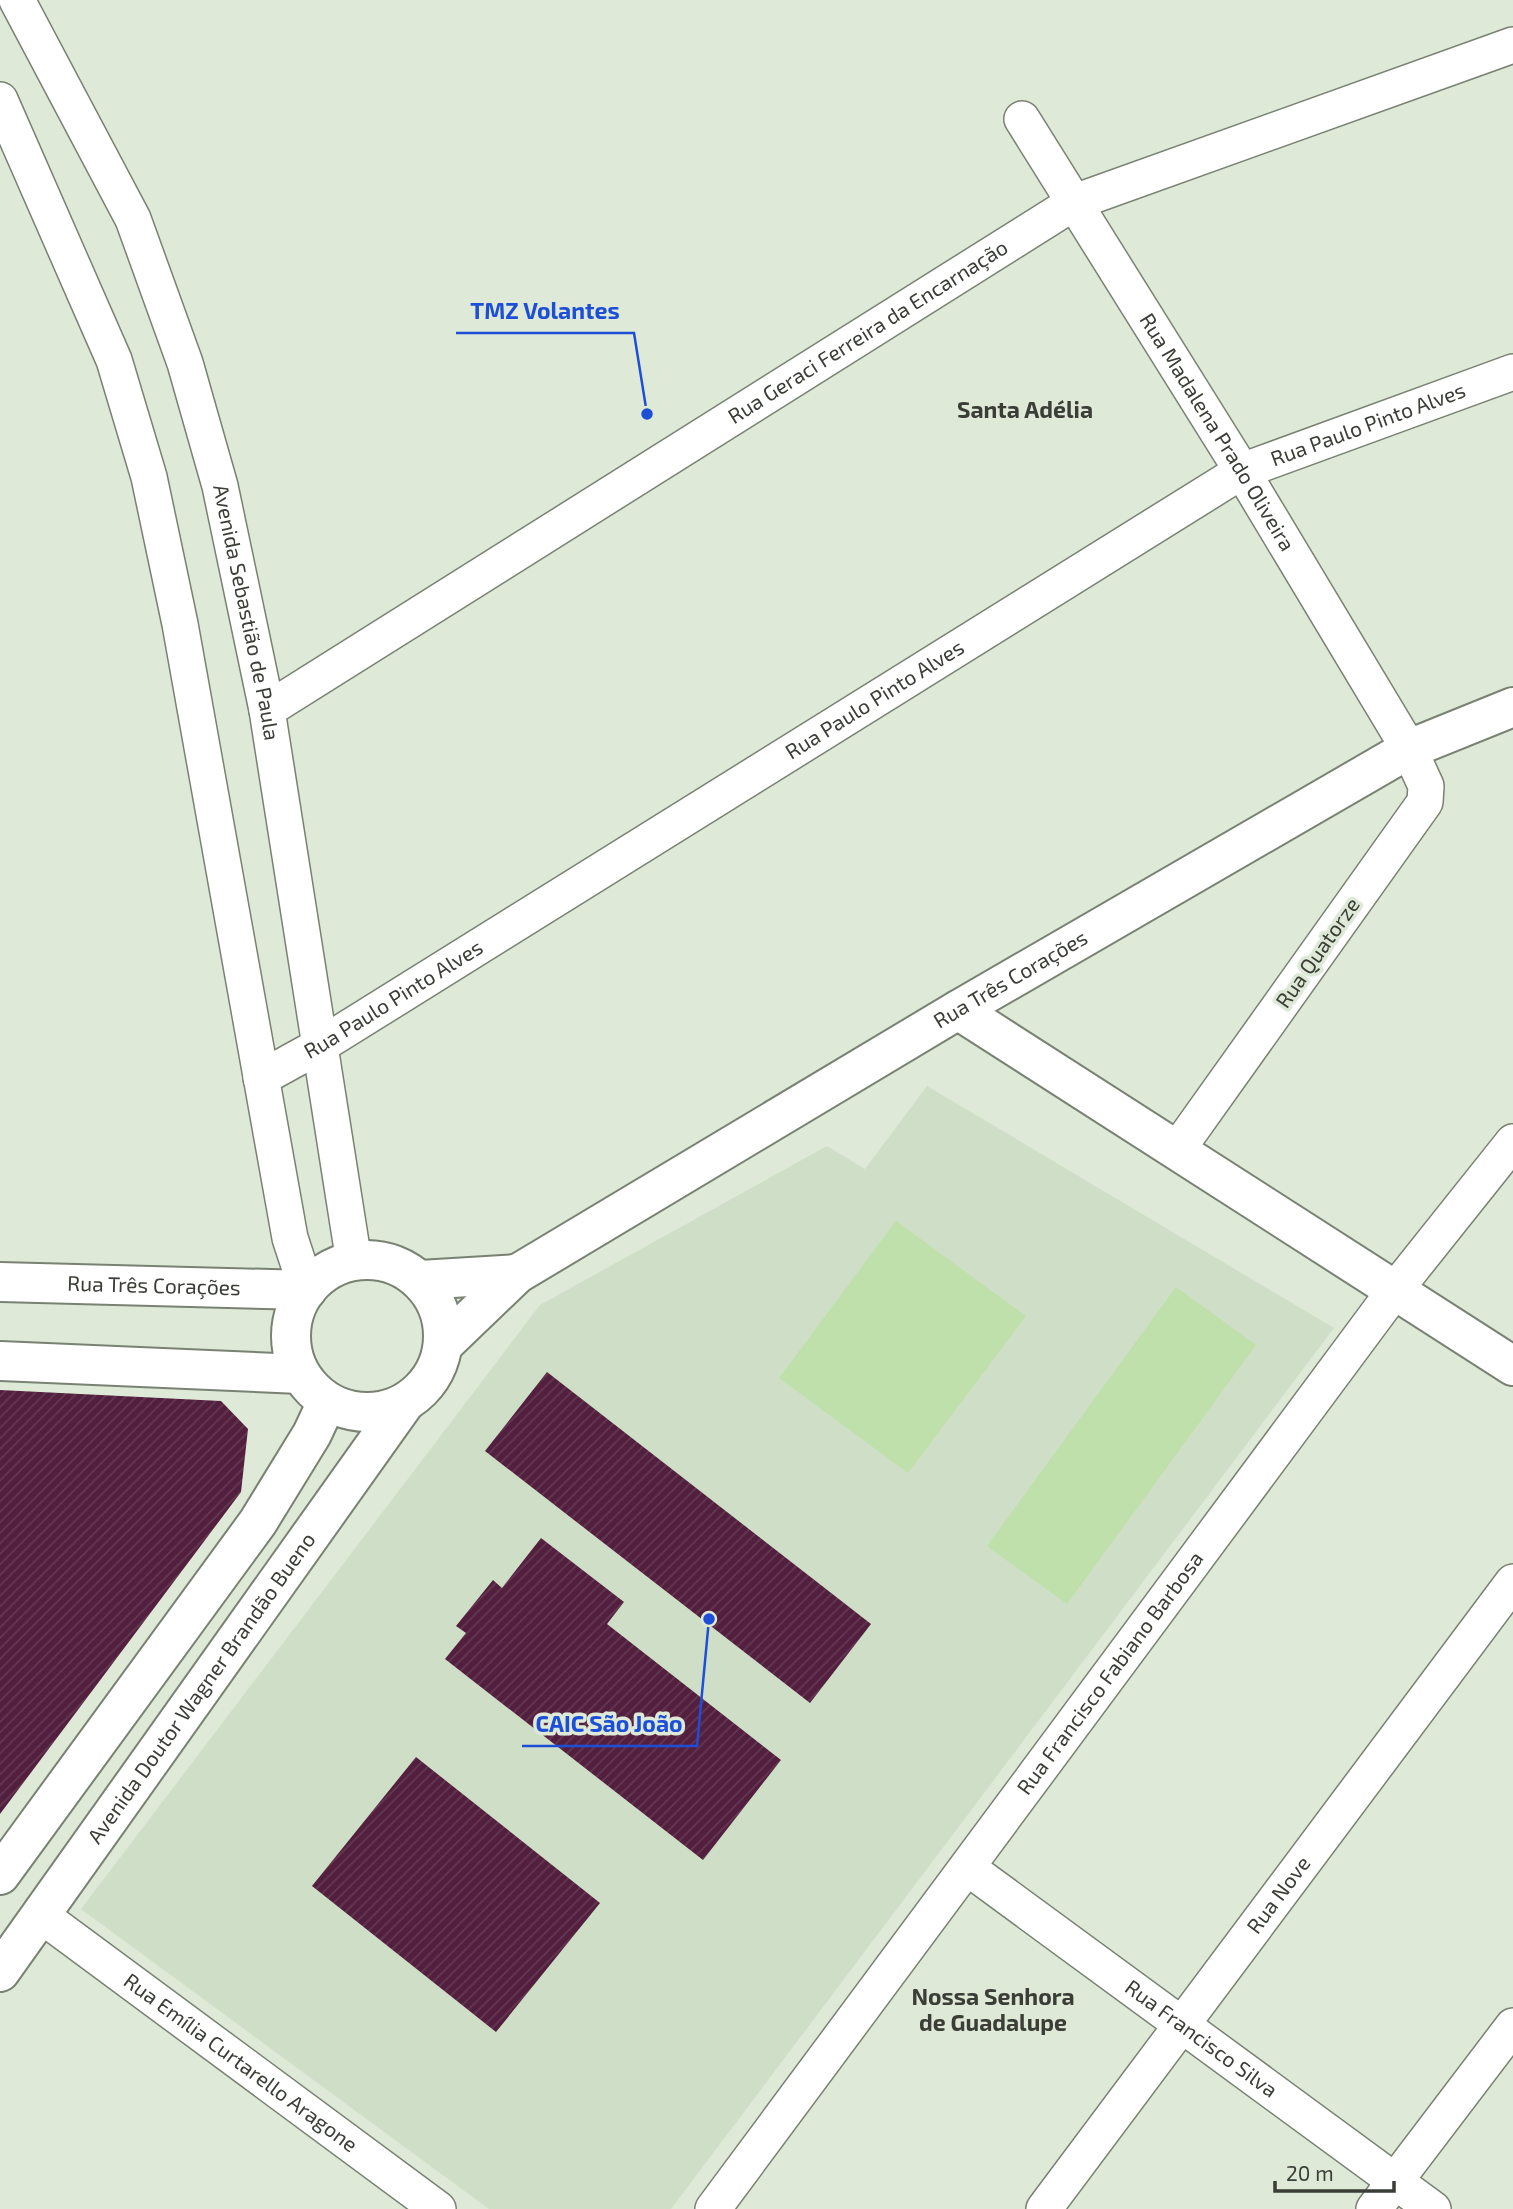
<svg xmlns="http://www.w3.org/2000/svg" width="1513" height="2209" viewBox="0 0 1513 2209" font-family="'Exo 2',sans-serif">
<defs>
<pattern id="building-hatch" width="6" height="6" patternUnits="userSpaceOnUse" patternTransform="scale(1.75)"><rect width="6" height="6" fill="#531f3e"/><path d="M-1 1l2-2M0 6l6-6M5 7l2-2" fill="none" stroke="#643852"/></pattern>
</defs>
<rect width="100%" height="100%" fill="#dee9d7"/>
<!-- built -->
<path fill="#cfdec6" d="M 927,1086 L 1334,1328 L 671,2209 L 489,2209 L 81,1909 L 540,1305 L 827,1146 L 865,1169 Z"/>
<!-- pitch -->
<path fill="#bfe0aa" d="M 896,1221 L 1026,1316 L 908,1473 L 779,1378 Z
M 1176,1287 L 1256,1345 L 1067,1604 L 987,1546 Z"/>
<!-- building -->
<path fill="url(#building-hatch)" d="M 547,1372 L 871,1624 L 810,1703 L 485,1451 Z
M 0,1390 L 221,1401 L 248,1429 L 241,1492 L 0,1814 Z
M 541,1538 L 624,1602 L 607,1624 L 781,1760 L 703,1860 L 445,1659 L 466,1633 L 456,1626 L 493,1580 L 502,1588 Z
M 416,1757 L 600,1903 L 496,2032 L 312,1886 Z"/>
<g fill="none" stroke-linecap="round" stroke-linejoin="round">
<defs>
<g id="minor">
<path id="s1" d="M 17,0 L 133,219 L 185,363 L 220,486 L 267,710 L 354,1262"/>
<path d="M 0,100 L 114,360 L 149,477 L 180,624 L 290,1238 L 307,1290"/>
<path id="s2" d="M 1022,119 L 1242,471 L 1409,749 L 1426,786 L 1425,802 L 1177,1150"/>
<path id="s3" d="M 267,710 L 1075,202 L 1513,45"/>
<path id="s4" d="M 261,1078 L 321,1045 L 1242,471 L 1513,372"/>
<path id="s5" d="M 968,1868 L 1433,2209"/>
<path id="s6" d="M 42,1916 L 438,2209"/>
<path id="s7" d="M 713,2209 L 1395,1290 L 1513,1142"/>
<path id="s8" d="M 1044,2209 L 1513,1582"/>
<path d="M 1374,2209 L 1513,2026"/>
</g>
<g id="tertiary">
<path d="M 958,1010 L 1513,1366"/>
<circle cx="367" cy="1336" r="76"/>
<path d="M 420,1280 L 517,1274"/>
<path id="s9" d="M 0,1282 L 307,1290"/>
<path id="s10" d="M 444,1344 L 517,1274 L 958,1010 L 1409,749 L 1513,707"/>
<path d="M 0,1361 L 300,1374"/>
<path d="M 0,1875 L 258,1522 L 312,1434 L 327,1402"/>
<path id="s11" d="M 0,1972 L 404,1404"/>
</g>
</defs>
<!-- minor casing -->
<use href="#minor" stroke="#798272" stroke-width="38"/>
<!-- tertiary casing -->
<use href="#tertiary" stroke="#798272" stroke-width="42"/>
<!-- minor -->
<use href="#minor" stroke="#fff" stroke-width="35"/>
<!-- tertiary -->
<use href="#tertiary" stroke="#fff" stroke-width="38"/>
</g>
<g text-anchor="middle" stroke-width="7" stroke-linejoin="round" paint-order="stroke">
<!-- street labels -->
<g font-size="21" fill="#3a3e37" stroke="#dee9d7">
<text dy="7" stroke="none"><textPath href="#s3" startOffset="710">Rua Geraci Ferreira da Encarnação</textPath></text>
<text dy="7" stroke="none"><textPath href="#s4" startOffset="1288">Rua Paulo Pinto Alves</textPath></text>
<text dy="7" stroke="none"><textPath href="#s2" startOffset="369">Rua Madalena Prado Oliveira</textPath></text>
<text dy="7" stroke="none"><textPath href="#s1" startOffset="658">Avenida Sebastião de Paula</textPath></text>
<text dy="7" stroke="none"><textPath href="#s4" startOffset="721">Rua Paulo Pinto Alves</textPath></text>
<text transform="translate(1318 953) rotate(-55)" y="7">Rua Quatorze</text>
<text dy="7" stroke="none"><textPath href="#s10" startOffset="676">Rua Três Corações</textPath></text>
<text dy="7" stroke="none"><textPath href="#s4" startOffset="154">Rua Paulo Pinto Alves</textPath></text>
<text dy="7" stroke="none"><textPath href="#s9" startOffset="154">Rua Três Corações</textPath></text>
<text dy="7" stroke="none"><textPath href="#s7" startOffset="667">Rua Francisco Fabiano Barbosa</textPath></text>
<text dy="7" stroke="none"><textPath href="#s11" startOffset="348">Avenida Doutor Wagner Brandão Bueno</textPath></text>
<text dy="7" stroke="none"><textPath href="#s8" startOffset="392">Rua Nove</textPath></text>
<text dy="7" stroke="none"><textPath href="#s5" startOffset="289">Rua Francisco Silva</textPath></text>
<text dy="7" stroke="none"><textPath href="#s6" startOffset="247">Rua Emília Curtarello Aragone</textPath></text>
</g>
<!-- neighbourhood labels -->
<g font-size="23" font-weight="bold" fill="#3a3e37" stroke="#dee9d7">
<text x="1025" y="418">Santa Adélia</text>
<text x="993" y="2005">Nossa Senhora<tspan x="993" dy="26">de Guadalupe</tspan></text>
</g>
</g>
<!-- callouts -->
<path fill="none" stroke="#1d4ed8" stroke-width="2.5" d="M647 414L634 333H456M709 1619L697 1746H522"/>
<g fill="#1d4ed8" stroke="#dee9d7" stroke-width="2.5">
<circle cx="647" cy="414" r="7"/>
<circle cx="709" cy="1619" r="7"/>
</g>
<g font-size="23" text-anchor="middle" font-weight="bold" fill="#1d4ed8" stroke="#dee9d7" stroke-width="7" stroke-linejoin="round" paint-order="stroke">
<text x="545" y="319">TMZ Volantes</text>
<text x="609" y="1732">CAIC São João</text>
</g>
<!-- scale -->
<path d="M1275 2181v10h119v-10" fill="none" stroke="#3a3e37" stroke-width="3.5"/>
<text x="1286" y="2181" font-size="21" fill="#3a3e37" stroke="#dee9d7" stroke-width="5" paint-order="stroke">20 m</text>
</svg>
